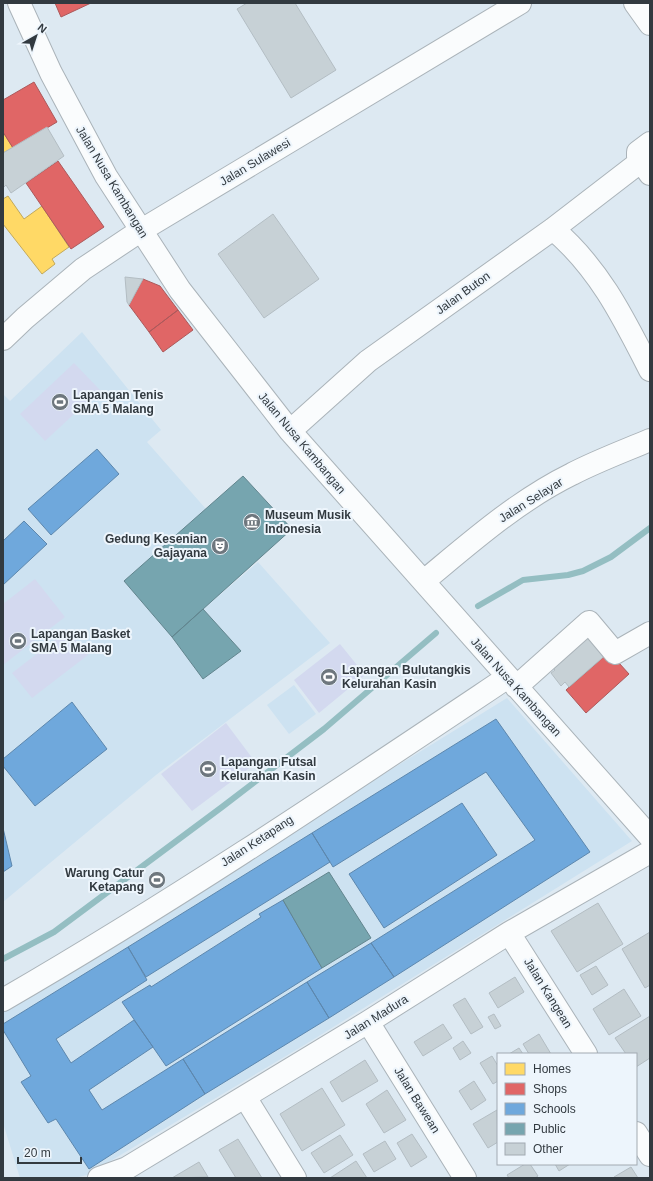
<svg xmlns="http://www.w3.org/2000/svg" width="653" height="1181" viewBox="0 0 653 1181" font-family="Arial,sans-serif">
<rect width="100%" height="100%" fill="#dde9f2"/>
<!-- built -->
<path fill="#cde2f1" d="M 82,332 L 161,430 L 147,442 L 206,509 L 124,581 L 172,636 L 258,562 L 330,643 L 156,775 L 3,902 L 3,394 L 10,401 Z
M 294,685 L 316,714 L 289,734 L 267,705 Z
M 507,698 L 632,841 L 306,1044 L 87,1175 L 74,1178 L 20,1178 L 3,1123 L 3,1006 L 107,945 Z"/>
<!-- green -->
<path fill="#d3d9ef" d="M 74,363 L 100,390 L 45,441 L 20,414 Z
M 35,579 L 65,617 L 3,665 L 3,604 Z
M 68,630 L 88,655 L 32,698 L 12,673 Z
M 340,644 L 365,675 L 319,713 L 294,680 Z
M 226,723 L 256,763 L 192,811 L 161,774 Z"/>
<!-- homes -->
<path fill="#ffd966" stroke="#c2a95b" d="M 3,132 L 13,148 L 3,153 Z
M 8,196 L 24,219 L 42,206 L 69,247 L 52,259 L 55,264 L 42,274 L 3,224 L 3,199 Z"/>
<!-- shops -->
<path fill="#e06666" stroke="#ac595b" d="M 55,3 L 91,3 L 61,17 Z
M 34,82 L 57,122 L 13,148 L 3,132 L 3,100 Z
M 58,161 L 104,227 L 71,249 L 26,183 Z
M 143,279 L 160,286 L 178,310 L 149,332 L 129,305 Z
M 178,310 L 193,330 L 163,352 L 149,332 Z
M 609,652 L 629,674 L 586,713 L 566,690 Z"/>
<!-- schools -->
<path fill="#6fa8dc" stroke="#5d87ad" d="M 97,449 L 119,474 L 51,535 L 28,509 Z
M 24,521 L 47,544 L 3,585 L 3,541 Z
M 72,702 L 107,749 L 35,806 L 3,766 L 3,759 Z
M 496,719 L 590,852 L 394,977 L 371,943 L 535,840 L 486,772 L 333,867 L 312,833 Z
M 462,803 L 497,855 L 384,928 L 349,874 Z
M 3,828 L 12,866 L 3,872 Z
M 312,833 L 330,862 L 146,977 L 128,947 Z
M 283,900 L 322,968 L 166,1066 L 122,1002 L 150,985 L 151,987 L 261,917 L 259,914 Z
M 371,943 L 394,977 L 329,1018 L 307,982 Z
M 128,947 L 147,980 L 56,1039 L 71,1063 L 134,1020 L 153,1047 L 89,1090 L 102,1110 L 183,1059 L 205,1094 L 89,1169 L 56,1119 L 48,1123 L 21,1082 L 31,1076 L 3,1030 L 3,1024 Z
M 307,982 L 329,1018 L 205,1094 L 183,1059 Z"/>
<!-- public -->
<path fill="#76a5af" stroke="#62858e" d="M 243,476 L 292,529 L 172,637 L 124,581 Z
M 203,609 L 241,651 L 203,679 L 172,637 Z
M 329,872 L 371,938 L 322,968 L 283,900 Z"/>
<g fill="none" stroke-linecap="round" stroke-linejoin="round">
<!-- stream -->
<path stroke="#94bec2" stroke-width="6" d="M 478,606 L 523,580 L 568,575 L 583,571 L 611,557 L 650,528
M 3,959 L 54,932 L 222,807 L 324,729 L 436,633"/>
</g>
<!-- building -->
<path fill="#c7d1d6" stroke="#b3bdc3" d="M 247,3 L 295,3 L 336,70 L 291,98 L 237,9 Z
M 47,127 L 64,156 L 11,193 L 6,185 L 3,188 L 3,153 Z
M 273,214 L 319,279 L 264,318 L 218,254 Z
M 125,277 L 143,279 L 129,305 L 127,302 Z
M 588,628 L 609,652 L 569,687 L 565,682 L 561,686 L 551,673 L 555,670 L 548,663 Z
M 598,903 L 623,944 L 577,972 L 551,931 Z
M 650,932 L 650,985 L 645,988 L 622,949 Z
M 596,966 L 608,985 L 592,995 L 580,975 Z
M 515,977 L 524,992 L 498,1008 L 489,993 Z
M 624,989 L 641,1016 L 609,1035 L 593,1009 Z
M 465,998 L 483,1027 L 471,1034 L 453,1005 Z
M 494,1014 L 501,1026 L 495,1029 L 488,1017 Z
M 650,1016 L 650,1058 L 636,1067 L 636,1054 L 626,1054 L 615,1038 Z
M 443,1024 L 452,1038 L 423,1056 L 414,1042 Z
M 539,1034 L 551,1054 L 529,1054 L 523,1044 Z
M 463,1041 L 471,1053 L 460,1060 L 453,1048 Z
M 519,1048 L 523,1054 L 509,1054 Z
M 492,1056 L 498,1066 L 498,1081 L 493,1084 L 480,1063 Z
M 365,1060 L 378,1081 L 342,1102 L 330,1082 Z
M 474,1081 L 486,1100 L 471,1110 L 459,1091 Z
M 322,1088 L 345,1125 L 302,1151 L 280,1114 Z
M 387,1090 L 406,1120 L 384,1133 L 366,1104 Z
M 497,1110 L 498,1142 L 488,1148 L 473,1124 Z
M 412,1134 L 427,1157 L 411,1167 L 397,1143 Z
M 340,1135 L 353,1155 L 324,1173 L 311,1153 Z
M 238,1139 L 262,1178 L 236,1178 L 219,1150 Z
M 385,1141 L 396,1159 L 374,1172 L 363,1154 Z
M 356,1161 L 367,1178 L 330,1178 Z
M 199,1162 L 208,1177 L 172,1178 Z
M 525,1164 L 530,1164 L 538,1176 L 535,1178 L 509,1178 L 507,1175 Z
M 555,1164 L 570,1164 L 559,1171 Z
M 631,1167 L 638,1178 L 615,1178 L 614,1177 Z"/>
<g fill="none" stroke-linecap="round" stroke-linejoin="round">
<defs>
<path id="street" d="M 19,3 L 51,73 L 106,176 L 180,290 L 290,431 L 650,837
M 635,3 L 650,24
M 650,143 L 638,152 L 638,157 L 650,174
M 553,229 C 599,268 623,317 650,370
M 3,339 L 25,318 L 83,269 L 140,231 L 520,3
M 290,431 L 368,361 L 553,229 L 640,162
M 424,581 C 470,543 517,501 572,474 C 597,461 624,451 650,440
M 516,687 L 589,622 L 615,653 L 650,633
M 509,933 L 586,1054
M 3,1000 C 176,900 342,788 508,677
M 368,1022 L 465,1178
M 245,1097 L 295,1178
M 636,1133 L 650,1155
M 99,1178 L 127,1168 L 368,1022 L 509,933 L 650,852"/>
</defs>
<!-- street casing -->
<use href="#street" stroke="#aab3b9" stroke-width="24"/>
<!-- street -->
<use href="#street" stroke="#fafcfd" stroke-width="22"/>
</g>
<!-- icons -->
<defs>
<symbol id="stadium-disc" viewBox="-11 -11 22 22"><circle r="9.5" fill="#6e777e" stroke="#edf5fc"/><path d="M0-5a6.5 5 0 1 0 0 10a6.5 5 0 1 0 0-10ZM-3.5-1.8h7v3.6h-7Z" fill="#fff"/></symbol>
<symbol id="museum-disc" viewBox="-11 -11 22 22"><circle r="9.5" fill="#6e777e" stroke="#edf5fc"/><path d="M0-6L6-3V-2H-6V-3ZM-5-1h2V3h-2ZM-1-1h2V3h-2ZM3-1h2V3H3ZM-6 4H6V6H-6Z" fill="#fff"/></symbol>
<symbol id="theatre-disc" viewBox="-11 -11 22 22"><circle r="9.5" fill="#6e777e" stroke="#edf5fc"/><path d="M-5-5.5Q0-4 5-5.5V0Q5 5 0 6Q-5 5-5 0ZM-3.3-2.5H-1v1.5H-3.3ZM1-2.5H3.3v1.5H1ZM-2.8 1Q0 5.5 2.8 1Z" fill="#fff"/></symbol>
</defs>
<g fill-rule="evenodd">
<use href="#stadium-disc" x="50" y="392" width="20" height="20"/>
<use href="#museum-disc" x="242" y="512" width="20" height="20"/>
<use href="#theatre-disc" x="210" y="536" width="20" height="20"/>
<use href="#stadium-disc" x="8" y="631" width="20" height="20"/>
<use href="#stadium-disc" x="319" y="667" width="20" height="20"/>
<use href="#stadium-disc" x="198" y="759" width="20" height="20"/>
<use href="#stadium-disc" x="147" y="870" width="20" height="20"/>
</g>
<g text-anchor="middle" stroke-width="4" stroke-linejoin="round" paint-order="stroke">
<!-- street labels -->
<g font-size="12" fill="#323a40" stroke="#edf5fc">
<text transform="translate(255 162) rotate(-31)" y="4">Jalan Sulawesi</text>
<text transform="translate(112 182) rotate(59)" y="4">Jalan Nusa Kambangan</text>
<text transform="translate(463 293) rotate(-36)" y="4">Jalan Buton</text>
<text transform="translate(302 443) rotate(50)" y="4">Jalan Nusa Kambangan</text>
<text transform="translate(531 500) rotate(-32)" y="4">Jalan Selayar</text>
<text transform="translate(516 687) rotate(48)" y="4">Jalan Nusa Kambangan</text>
<text transform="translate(257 841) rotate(-33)" y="4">Jalan Ketapang</text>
<text transform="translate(548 993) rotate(58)" y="4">Jalan Kangean</text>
<text transform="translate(376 1017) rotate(-32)" y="4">Jalan Madura</text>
<text transform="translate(417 1100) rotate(58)" y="4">Jalan Bawean</text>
</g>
<!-- poi labels -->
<g font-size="12" font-weight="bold" fill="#323a40" stroke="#edf5fc" text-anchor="start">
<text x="73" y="399">Lapangan Tenis<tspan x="73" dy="14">SMA 5 Malang</tspan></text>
<text x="265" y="519">Museum Musik<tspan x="265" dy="14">Indonesia</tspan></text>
<text x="207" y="543" text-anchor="end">Gedung Kesenian<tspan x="207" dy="14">Gajayana</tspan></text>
<text x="31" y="638">Lapangan Basket<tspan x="31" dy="14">SMA 5 Malang</tspan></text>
<text x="342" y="674">Lapangan Bulutangkis<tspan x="342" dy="14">Kelurahan Kasin</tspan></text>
<text x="221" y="766">Lapangan Futsal<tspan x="221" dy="14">Kelurahan Kasin</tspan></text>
<text x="144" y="877" text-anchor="end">Warung Catur<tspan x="144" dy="14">Ketapang</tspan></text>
</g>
</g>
<!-- border -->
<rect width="653" height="1181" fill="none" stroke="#323a40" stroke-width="8"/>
<!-- legend -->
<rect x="497" y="1053" width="140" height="112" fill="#edf5fc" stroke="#a2aab1"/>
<rect x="505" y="1063" width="20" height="12" fill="#ffd966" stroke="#a2aab1"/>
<text x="533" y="1073" font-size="12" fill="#323a40">Homes</text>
<rect x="505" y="1083" width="20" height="12" fill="#e06666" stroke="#a2aab1"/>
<text x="533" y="1093" font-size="12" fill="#323a40">Shops</text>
<rect x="505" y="1103" width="20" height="12" fill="#6fa8dc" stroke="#a2aab1"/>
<text x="533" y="1113" font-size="12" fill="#323a40">Schools</text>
<rect x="505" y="1123" width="20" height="12" fill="#76a5af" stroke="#a2aab1"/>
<text x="533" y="1133" font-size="12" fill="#323a40">Public</text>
<rect x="505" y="1143" width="20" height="12" fill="#c7d1d6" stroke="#a2aab1"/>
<text x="533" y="1153" font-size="12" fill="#323a40">Other</text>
<!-- north arrow -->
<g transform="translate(36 36) rotate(39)" stroke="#edf5fc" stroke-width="3" paint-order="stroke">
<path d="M0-3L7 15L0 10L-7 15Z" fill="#323a40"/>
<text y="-6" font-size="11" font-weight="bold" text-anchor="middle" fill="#323a40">N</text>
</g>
<!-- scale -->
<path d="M18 1157v6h63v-6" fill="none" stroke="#323a40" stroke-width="2"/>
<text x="24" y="1157" font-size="12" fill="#323a40" stroke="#edf5fc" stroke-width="3" paint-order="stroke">20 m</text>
</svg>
